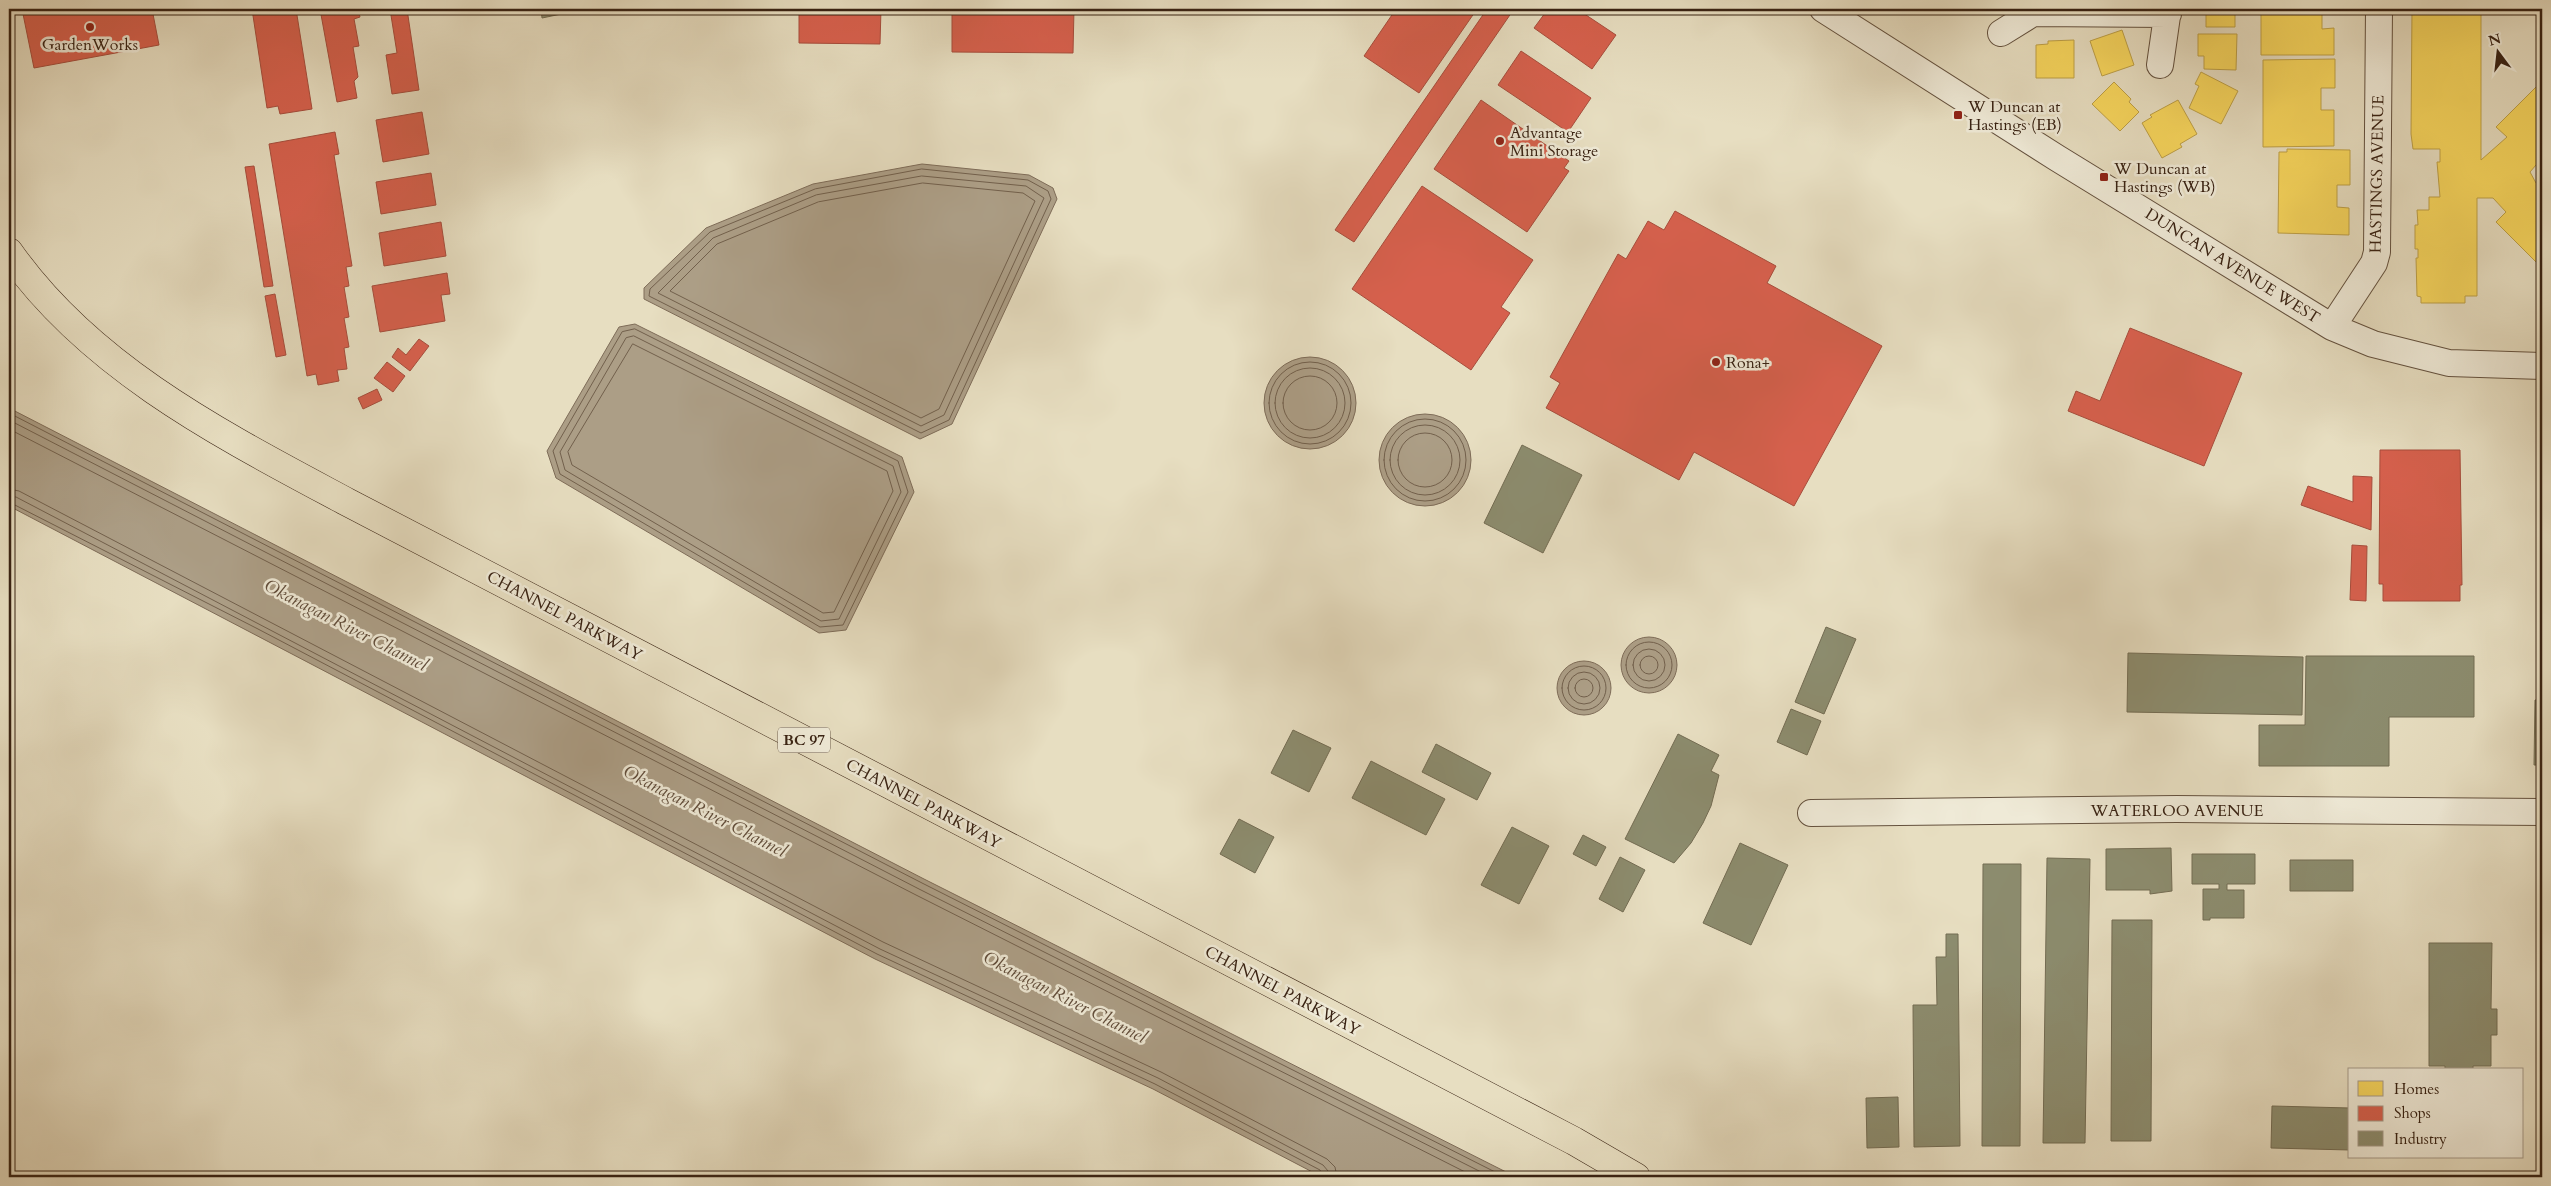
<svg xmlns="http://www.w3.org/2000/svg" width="2551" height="1186" viewBox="0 0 2551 1186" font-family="Cardo,serif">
<rect width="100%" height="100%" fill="#e7dec1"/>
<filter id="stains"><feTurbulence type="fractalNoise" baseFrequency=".004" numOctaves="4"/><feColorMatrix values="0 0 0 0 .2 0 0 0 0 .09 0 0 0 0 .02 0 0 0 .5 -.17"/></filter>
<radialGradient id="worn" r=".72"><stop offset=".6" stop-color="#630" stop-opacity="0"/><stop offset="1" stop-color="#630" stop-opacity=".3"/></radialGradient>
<!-- water -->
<path fill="#ac9e86" stroke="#7e6c58" d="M 922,164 L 1029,175 L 1053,188 L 1057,199 L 952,424 L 920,439 L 644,299 L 644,288 L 706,228 L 813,184 Z
M 635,324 L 902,457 L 914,492 L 846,630 L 819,633 L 556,478 L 547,451 L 619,327 Z
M1264 403a46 46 0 1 1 92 0a46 46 0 1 1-92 0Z
M 9,408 L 924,879 L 1516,1177 L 1322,1177 L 1153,1089 L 875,959 L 9,506 Z
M1379 460a46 46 0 1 1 92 0a46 46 0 1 1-92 0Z
M1621 665a28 28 0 1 1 56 0a28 28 0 1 1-56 0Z
M1557 688a27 27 0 1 1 54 0a27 27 0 1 1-54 0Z"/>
<!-- homes -->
<path fill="#f6d55c" stroke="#bd9f46" d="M 2200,9 L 2235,9 L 2235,27 L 2206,27 L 2206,14 L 2200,14 Z
M 2261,9 L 2322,9 L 2322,29 L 2334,28 L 2334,55 L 2261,55 Z
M 2412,9 L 2481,9 L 2481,160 L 2507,137 L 2496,127 L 2542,81 L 2542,165 L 2539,168 L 2536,165 L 2530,172 L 2536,183 L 2538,181 L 2542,185 L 2542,268 L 2496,222 L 2506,212 L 2493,198 L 2477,198 L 2477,296 L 2465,296 L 2465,303 L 2421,303 L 2421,297 L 2417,296 L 2416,258 L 2418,258 L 2418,249 L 2415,249 L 2415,225 L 2418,225 L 2417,210 L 2429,210 L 2429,197 L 2440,197 L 2437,162 L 2440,162 L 2440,149 L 2413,149 L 2411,134 Z
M 2122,30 L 2134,65 L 2102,76 L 2090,41 Z
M 2198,34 L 2237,34 L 2236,70 L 2204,69 L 2204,56 L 2198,56 Z
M 2074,40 L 2074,78 L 2036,78 L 2036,45 L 2048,44 L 2048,41 Z
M 2335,59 L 2335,88 L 2321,88 L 2321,110 L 2334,110 L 2334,146 L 2263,147 L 2263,60 Z
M 2201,72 L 2238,91 L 2221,124 L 2189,108 L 2199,86 L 2195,84 Z
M 2114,82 L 2131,99 L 2129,102 L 2139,112 L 2120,131 L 2092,104 Z
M 2178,100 L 2197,134 L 2180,144 L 2182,147 L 2162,158 L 2142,123 L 2152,117 L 2150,115 Z
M 2287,149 L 2350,150 L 2350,185 L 2337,185 L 2337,207 L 2349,208 L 2349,235 L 2278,233 L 2279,152 L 2287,152 Z"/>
<!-- shops -->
<path fill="#d6604d" stroke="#a74d3c" d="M 22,9 L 152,9 L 159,45 L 34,68 Z
M 252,9 L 296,9 L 312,109 L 280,114 L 278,106 L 267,108 Z
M 320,9 L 358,9 L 360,17 L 354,19 L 359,46 L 353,47 L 358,77 L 354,81 L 357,98 L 337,102 Z
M 390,9 L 407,9 L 419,90 L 392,94 L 386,55 L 397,53 Z
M 799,9 L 881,9 L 880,44 L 799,43 Z
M 952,9 L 1074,9 L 1073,53 L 952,52 Z
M 1396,9 L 1477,9 L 1419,93 L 1364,56 Z
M 1487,9 L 1514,9 L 1354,242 L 1335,230 Z
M 1548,9 L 1577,9 L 1616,35 L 1592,69 L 1534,28 Z
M 1521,51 L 1591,98 L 1568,132 L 1498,85 Z
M 1481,100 L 1569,161 L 1564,168 L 1569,171 L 1527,232 L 1434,169 Z
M 422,112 L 429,154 L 383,162 L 376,120 Z
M 335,132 L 339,154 L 334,155 L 352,266 L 346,267 L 349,286 L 344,287 L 349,317 L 344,318 L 349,347 L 344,348 L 347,369 L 337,370 L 339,381 L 318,385 L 316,374 L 307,376 L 269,144 Z
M 254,166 L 273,286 L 264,287 L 245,167 Z
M 431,173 L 436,205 L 381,214 L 376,182 Z
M 1422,186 L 1533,260 L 1501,307 L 1510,313 L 1471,370 L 1352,289 Z
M 1675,211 L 1776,266 L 1767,283 L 1882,346 L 1794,506 L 1694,452 L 1679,480 L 1546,408 L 1560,383 L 1550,377 L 1618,254 L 1626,259 L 1648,221 L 1664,230 Z
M 441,222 L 446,256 L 384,266 L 379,233 Z
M 447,273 L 450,294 L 441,295 L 445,321 L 380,332 L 372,286 Z
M 275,294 L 286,355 L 276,357 L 265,296 Z
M 2130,328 L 2242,373 L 2204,466 L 2068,411 L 2076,391 L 2100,401 Z
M 419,339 L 429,346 L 410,371 L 392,357 L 398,348 L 406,355 Z
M 387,362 L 405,376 L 393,392 L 374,378 Z
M 377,389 L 382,400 L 363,409 L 358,398 Z
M 2380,450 L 2460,450 L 2462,585 L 2460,585 L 2460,601 L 2383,601 L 2383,584 L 2379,584 Z
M 2353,476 L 2372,477 L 2371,530 L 2301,505 L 2308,486 L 2353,502 Z
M 2352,545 L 2367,546 L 2366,601 L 2350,600 Z"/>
<!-- industry -->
<path fill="#8c8c6e" stroke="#736c53" d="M 541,9 L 571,9 L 571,12 L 542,18 Z
M 1522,445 L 1582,475 L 1543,553 L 1484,523 Z
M 1826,627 L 1856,639 L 1824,714 L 1795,702 Z
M 2128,653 L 2303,657 L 2302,715 L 2127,712 Z
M 2306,656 L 2474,656 L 2474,717 L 2389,717 L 2389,766 L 2259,766 L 2259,725 L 2305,725 Z
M 2535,700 L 2542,700 L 2542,765 L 2534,765 Z
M 1791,709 L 1821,721 L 1807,755 L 1777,742 Z
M 1293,730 L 1331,748 L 1309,792 L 1271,773 Z
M 1678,734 L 1719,755 L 1711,771 L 1719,775 L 1711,806 L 1703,823 L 1691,843 L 1674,863 L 1625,839 Z
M 1436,744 L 1491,773 L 1477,800 L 1422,772 Z
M 1371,761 L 1445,799 L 1426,835 L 1352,798 Z
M 1239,819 L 1274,837 L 1255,873 L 1220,854 Z
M 1512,827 L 1549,846 L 1519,904 L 1481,885 Z
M 1583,835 L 1606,847 L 1596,866 L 1573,854 Z
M 1740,843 L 1788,865 L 1751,945 L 1703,923 Z
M 2171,848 L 2172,891 L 2150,894 L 2150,890 L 2106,890 L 2106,849 Z
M 2192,854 L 2255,854 L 2255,884 L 2227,884 L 2227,890 L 2244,890 L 2244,918 L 2210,918 L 2210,920 L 2203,920 L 2203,889 L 2219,889 L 2219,884 L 2192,884 Z
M 1620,857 L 1645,870 L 1623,912 L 1599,899 Z
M 2047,858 L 2090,859 L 2085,1143 L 2043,1143 Z
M 2290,860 L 2353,860 L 2353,891 L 2290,891 Z
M 1983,864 L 2021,864 L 2020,1146 L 1982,1146 Z
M 2112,920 L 2152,920 L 2151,1141 L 2111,1141 Z
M 1946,934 L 1958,934 L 1960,1146 L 1914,1147 L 1913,1005 L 1937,1005 L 1936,957 L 1946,957 Z
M 2429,943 L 2492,943 L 2491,1009 L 2497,1009 L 2497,1035 L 2491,1035 L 2491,1066 L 2473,1066 L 2473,1070 L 2445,1070 L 2445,1066 L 2429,1066 Z
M 1898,1097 L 1899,1147 L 1867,1148 L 1866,1098 Z
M 2272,1106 L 2350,1108 L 2350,1150 L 2271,1148 Z"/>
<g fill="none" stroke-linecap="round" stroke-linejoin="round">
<!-- shore -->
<path stroke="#72604c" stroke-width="1" d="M 922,169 L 1028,180 L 1048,191 L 1051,199 L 949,420 L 921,433 L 649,296 L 650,289 L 710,232 L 815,189 Z
M 922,176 L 1026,186 L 1044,198 L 944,415 L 921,426 L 658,293 L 713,238 L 816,195 Z
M 923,183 L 1023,193 L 1035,201 L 939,409 L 921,418 L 670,291 L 717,244 L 818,202 Z
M 635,329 L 898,461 L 908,492 L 843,625 L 820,627 L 560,474 L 553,451 L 622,332 Z
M 634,336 L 893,466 L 901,492 L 839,619 L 821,621 L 565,470 L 560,452 L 626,338 Z
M 633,344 L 887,471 L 893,491 L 834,612 L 823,613 L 572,465 L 568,452 Z
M1269 403a41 41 0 1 1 82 0a41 41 0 1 1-82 0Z
M1275 403a35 35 0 1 1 70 0a35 35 0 1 1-70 0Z
M1283 403a27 27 0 1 1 54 0a27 27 0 1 1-54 0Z
M 9,413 L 922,883 L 1505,1177
M1384 460a41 41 0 1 1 82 0a41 41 0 1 1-82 0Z
M 9,420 L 919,889 L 1491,1177
M1390 460a35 35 0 1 1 70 0a35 35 0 1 1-70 0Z
M 9,429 L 916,895 L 1475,1177
M1398 460a27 27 0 1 1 54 0a27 27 0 1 1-54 0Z
M 9,489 L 19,491 L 883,942 L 1161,1072 L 1327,1159 L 1335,1167 L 1337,1177
M 9,496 L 16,497 L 880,949 L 1158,1078 L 1323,1165 L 1328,1171 L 1329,1177
M 9,502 L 258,629 L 877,954 L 1155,1084 L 1320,1170 L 1323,1177
M1626 665a23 23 0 1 1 46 0a23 23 0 1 1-46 0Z
M1633 665a16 16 0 1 1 32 0a16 16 0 1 1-32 0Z
M1640 665a9 9 0 1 1 18 0a9 9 0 1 1-18 0Z
M1562 688a22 22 0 1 1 44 0a22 22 0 1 1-44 0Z
M1568 688a16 16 0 1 1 32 0a16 16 0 1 1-32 0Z
M1575 688a9 9 0 1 1 18 0a9 9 0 1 1-18 0Z"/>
<defs>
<path id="minor" d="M 1823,9 L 2057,158 L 2332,327 L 2373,344 L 2449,363 L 2542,366
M 2001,33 L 2033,13 L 2168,14
M 2160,65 L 2168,9
M 2332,327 L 2374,263 L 2377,252 L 2379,9
M 1811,813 L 2177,809 L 2542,812"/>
<path id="highway" d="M 9,252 C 91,369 224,436 347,502 L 1574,1141 L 1636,1177"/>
</defs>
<!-- minor casing -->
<use href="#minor" stroke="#64513e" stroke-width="28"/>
<!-- highway casing -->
<use href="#highway" stroke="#382213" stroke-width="29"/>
<!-- minor -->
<use href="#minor" stroke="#efead7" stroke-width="26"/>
<!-- highway -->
<use href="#highway" stroke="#e7dec1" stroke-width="28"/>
</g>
<!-- markers -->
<g fill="#8f2418" stroke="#efead7" stroke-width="2">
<circle cx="90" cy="27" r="5"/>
<rect x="1953" y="110" width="10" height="10" rx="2.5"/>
<circle cx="1500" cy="141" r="5"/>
<rect x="2099" y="172" width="10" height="10" rx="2.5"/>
<circle cx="1716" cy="362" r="5"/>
</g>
<g text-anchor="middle" stroke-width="5" stroke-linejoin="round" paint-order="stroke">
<!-- shield labels -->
<rect fill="#efead7" stroke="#6f5e4e" stroke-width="1" x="778" y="727.5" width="52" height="25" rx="4"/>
<g font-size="15" font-weight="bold" fill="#382213">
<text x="804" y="745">BC 97</text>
</g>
<!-- poi labels -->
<g font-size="16" fill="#382213" stroke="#efead7" text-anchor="start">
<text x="90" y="50" text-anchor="middle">GardenWorks</text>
<text x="1968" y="112">W Duncan at<tspan x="1968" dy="18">Hastings (EB)</tspan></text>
<text x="1510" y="138">Advantage<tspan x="1510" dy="18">Mini Storage</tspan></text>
<text x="2114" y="174">W Duncan at<tspan x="2114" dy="18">Hastings (WB)</tspan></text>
<text x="1726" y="368">Rona+</text>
</g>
<!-- street labels -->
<g font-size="16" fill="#382213" stroke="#efead7">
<text transform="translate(2376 174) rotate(-89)" y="6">HASTINGS AVENUE</text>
<text transform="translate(2233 265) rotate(32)" y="6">DUNCAN AVENUE WEST</text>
<text transform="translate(565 615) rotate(28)" y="6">CHANNEL PARKWAY</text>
<text transform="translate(924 803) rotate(28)" y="6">CHANNEL PARKWAY</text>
<text x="2177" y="816">WATERLOO AVENUE</text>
<text transform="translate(1283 990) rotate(28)" y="6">CHANNEL PARKWAY</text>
</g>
<!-- water labels -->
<g font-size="18" font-style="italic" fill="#614d3b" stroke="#efead7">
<text transform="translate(346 625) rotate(27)" y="6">Okanagan River Channel</text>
<text transform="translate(705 811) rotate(27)" y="6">Okanagan River Channel</text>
<text transform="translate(1065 997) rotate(27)" y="6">Okanagan River Channel</text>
</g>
</g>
<!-- margin -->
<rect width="2551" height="1186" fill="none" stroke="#e7dec1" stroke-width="30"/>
<rect x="10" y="10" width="2531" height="1166" fill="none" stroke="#382213" stroke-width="2.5"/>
<rect x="15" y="15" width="2521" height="1156" fill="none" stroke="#382213"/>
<!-- legend -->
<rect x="2348" y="1068" width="175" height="90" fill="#efead7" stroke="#a69a89"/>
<rect x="2358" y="1081" width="25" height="15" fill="#f6d55c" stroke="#a69a89"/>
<text x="2394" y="1094" font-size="15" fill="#382213">Homes</text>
<rect x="2358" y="1106" width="25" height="15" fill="#d6604d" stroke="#a69a89"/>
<text x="2394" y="1118" font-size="15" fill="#382213">Shops</text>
<rect x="2358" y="1131" width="25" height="15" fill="#8c8c6e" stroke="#a69a89"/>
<text x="2394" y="1144" font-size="15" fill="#382213">Industry</text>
<!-- north arrow -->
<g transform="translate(2498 52) rotate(345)" stroke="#efead7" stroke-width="4" paint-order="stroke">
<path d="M0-4L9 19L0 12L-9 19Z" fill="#382213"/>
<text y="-8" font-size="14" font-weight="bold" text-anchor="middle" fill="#382213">N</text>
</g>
<rect width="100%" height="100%" filter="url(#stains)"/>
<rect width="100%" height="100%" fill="url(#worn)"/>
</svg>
